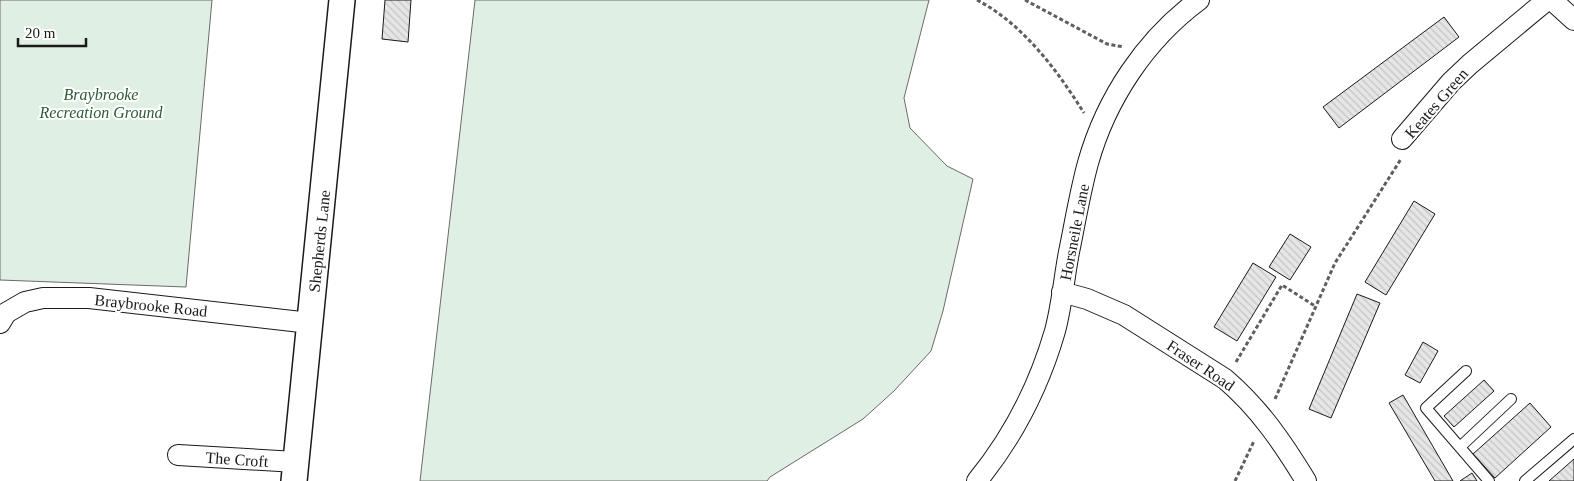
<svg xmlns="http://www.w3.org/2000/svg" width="1574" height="481" viewBox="0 0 1574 481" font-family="'Times New Roman',serif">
<defs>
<pattern id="building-back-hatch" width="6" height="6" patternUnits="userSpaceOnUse" patternTransform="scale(1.25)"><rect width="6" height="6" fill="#e6e6e6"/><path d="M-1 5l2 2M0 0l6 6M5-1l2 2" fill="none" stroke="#c5c5c5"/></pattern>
</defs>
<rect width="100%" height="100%" fill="#fff"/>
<!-- green -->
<path fill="#e0efe3" stroke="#6a6a6a" d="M 0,0 L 212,0 L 186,287 L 0,280 Z
M 475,0 L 929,0 L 904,98 L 910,128 L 947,166 L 973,179 L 943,311 L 931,351 L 894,391 L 863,419 L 770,477 L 767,481 L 420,481 Z"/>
<!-- building -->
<path fill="url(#building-back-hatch)" stroke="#1a1a1a" d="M 385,0 L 411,0 L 408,42 L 382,39 Z
M 1444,17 L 1459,37 L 1339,128 L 1323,107 Z
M 1414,201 L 1435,214 L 1386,295 L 1365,282 Z
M 1290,234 L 1311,247 L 1290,280 L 1269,267 Z
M 1253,263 L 1276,277 L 1237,341 L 1214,327 Z
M 1357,294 L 1380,303 L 1331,418 L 1309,409 Z
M 1423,342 L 1438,351 L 1420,383 L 1405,375 Z
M 1484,380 L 1494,391 L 1454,427 L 1444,416 Z
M 1403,395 L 1453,481 L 1435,481 L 1389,403 Z
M 1530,403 L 1551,427 L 1495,478 L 1473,454 Z
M 1574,459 L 1574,481 L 1549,481 Z
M 1472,473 L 1477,481 L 1460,481 Z"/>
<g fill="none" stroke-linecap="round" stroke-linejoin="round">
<defs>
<path id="service" d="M 1466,371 L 1426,408 L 1489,481
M 1460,447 L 1511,399
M 1525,481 L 1574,439"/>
<path id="minor" d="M 1552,0 L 1574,20
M 1402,139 L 1451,82 L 1470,64 L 1547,0
M 1062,292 L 1087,299 L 1124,315 L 1225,379 C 1259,408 1283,443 1306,481
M 0,323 L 6,313 L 25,302 L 43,298 L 89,298 L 310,323
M 178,455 L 296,462
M 977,481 C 1013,437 1039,386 1055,331 C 1062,305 1064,278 1069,252 C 1075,223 1080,192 1088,163 C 1106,99 1145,40 1199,0"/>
<path id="tertiary" d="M 294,481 L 342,0"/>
</defs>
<!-- service casing -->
<use href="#service" stroke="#1a1a1a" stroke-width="12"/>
<!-- minor casing -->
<use href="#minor" stroke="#1a1a1a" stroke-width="22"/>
<!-- tertiary casing -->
<use href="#tertiary" stroke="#1a1a1a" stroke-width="28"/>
<!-- path -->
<path stroke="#5f5f5f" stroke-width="3" stroke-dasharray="4 2.5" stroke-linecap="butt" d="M 977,0 C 1023,24 1057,70 1084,113
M 1025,0 L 1107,44 L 1124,47
M 1236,362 L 1282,285 L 1315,306
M 1275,399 L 1335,263 L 1401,159
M 1235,481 L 1254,441"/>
<!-- service -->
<use href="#service" stroke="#fff" stroke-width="10"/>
<!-- minor -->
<use href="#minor" stroke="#fff" stroke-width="20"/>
<!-- tertiary -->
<use href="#tertiary" stroke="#fff" stroke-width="25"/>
</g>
<g text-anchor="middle" stroke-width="4" stroke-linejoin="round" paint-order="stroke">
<!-- park labels -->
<g font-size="16" font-style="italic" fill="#2b5a34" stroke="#fff">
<text x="101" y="100">Braybrooke<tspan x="101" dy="18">Recreation Ground</tspan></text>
</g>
<!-- street labels -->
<g font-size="16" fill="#1a1a1a" stroke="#fff">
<text transform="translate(1436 103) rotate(-49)" y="6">Keates Green</text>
<text transform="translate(1074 232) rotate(-79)" y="6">Horsneile Lane</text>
<text transform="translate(319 241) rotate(-84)" y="6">Shepherds Lane</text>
<text transform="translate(151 305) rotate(6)" y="6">Braybrooke Road</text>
<text transform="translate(1201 365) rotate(34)" y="6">Fraser Road</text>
<text transform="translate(237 459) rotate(4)" y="6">The Croft</text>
</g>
</g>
<!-- scale -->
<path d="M18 38v8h68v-8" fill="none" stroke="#1a1a1a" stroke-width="2.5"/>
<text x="25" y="38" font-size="15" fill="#1a1a1a" stroke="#ffffff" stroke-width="4" paint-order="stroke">20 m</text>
</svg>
